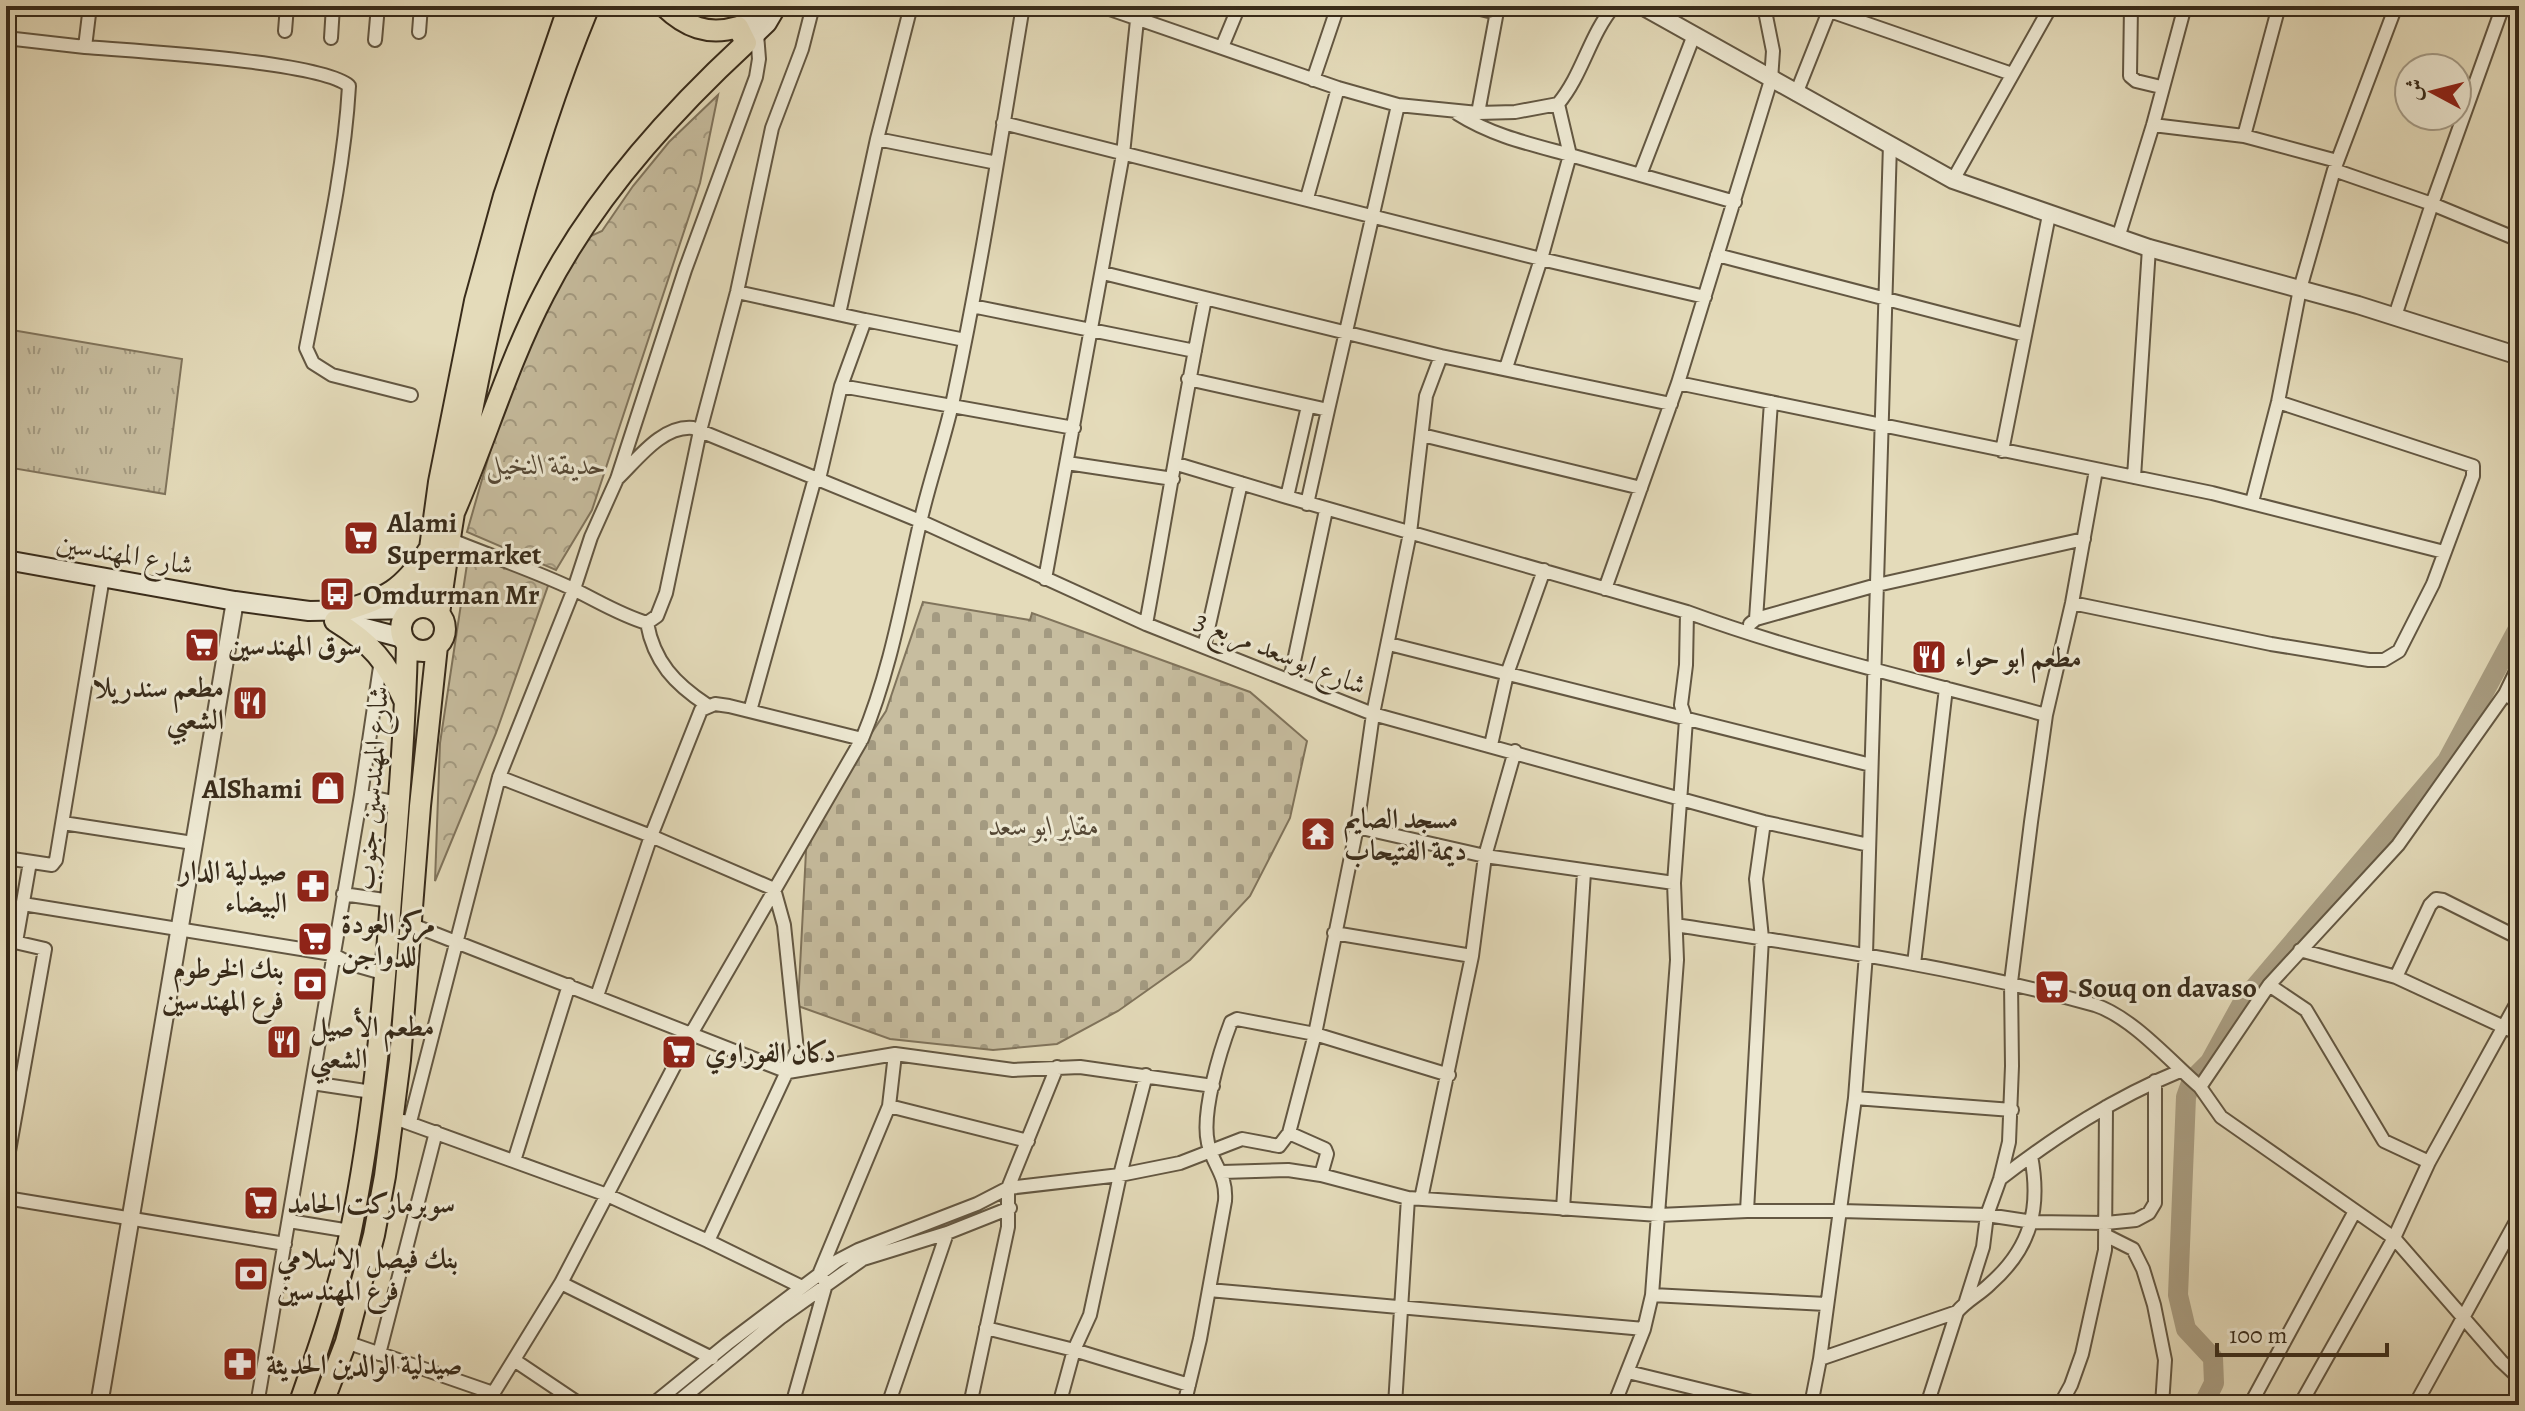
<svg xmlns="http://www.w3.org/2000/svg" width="2525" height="1411" viewBox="0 0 2525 1411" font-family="Alegreya,Amiri,serif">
<defs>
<pattern id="grass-tufts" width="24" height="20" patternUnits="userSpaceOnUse" patternTransform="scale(2)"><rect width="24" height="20" fill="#c7bd9f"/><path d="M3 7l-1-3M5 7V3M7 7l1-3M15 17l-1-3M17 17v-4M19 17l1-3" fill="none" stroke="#a39a81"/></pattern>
<pattern id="cemetery-stones" width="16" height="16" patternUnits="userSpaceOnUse" patternTransform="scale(2)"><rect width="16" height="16" fill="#c7bd9f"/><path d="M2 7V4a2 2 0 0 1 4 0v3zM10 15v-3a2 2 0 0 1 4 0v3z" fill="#a39a81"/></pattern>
<pattern id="park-crowns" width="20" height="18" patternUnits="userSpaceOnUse" patternTransform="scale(2)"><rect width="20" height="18" fill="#c7bd9f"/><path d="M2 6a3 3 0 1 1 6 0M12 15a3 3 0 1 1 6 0" fill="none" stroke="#a39a81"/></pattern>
</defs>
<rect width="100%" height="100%" fill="#e4dbba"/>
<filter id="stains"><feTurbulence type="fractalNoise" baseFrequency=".0025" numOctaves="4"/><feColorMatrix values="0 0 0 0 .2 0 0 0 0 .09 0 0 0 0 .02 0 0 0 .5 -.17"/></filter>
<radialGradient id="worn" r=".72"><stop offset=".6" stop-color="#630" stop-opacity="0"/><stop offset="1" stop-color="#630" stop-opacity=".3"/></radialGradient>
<!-- grass -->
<path fill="url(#grass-tufts)" stroke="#80745c" stroke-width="2" d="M 6,329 L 182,359 L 165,494 L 6,467 Z"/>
<!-- cemetery -->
<path fill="url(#cemetery-stones)" stroke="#80745c" stroke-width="2" d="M 923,602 L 1030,620 L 1032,613 L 1250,692 L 1307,741 L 1290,818 L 1250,896 L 1190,960 L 1118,1011 L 1057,1044 L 993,1050 L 890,1039 L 798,1006 L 807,832 L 886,711 Z"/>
<!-- park -->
<path fill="url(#park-crowns)" stroke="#80745c" stroke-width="2" d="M 718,95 L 700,183 L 592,510 L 556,570 L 467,532 L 495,434 L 529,342 L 582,240 L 602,231 L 633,186 L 669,142 Z
M 469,551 L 549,583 L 496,733 L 435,881 L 440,743 Z"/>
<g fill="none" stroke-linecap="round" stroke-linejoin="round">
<!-- river -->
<path stroke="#aa9f84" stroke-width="20" d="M 2203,1405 L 2214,1383 L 2213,1358 L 2186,1329 L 2178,1295 L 2186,1097 L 2192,1080 L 2210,1062 L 2244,1000 L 2447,761 L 2519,627"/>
<defs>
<path id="minor" d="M 1101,6 L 1338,88 L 1398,105 L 1478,113 L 1515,112 L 1558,104 C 1583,74 1589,36 1614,6
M 1468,6 L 1497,13
M 2131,6 L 2130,76 L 2136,81 L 2161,87
M 2503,6 L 2432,204 L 2519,240
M 1830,11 L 2012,74
M 285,31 L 287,6
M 419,32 L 421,6
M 6,38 L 85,47 L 90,6
M 331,38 L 333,6
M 375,40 L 378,6
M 85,47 C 132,51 321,61 349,86 C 344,174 323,261 306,348 L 313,363 L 332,375 L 411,395
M 1222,47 L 1239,6
M 1313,80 L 1338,6
M 1796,94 L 1831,6
M 1558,104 L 1570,155 L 1735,202
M 1478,113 L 1498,6
M 1458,114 C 1493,136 1530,144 1570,155 L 1541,259 L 1506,368
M 1003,123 L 1541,259 L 1705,297
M 2153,125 L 2244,136 L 2337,161
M 2244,136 L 2279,6
M 877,139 L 997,163
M 2334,170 L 2432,204 L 2395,316
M 1640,175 L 1694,35
M 1953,180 L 2051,6
M 1307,198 L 1338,88
M 2118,238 L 2153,125 L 2185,6
M 1717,255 L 2025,335
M 1103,273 L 1441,356 L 1426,396 L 1410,533 L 1373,714 L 1357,827 L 1315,1034 L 1289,1133 L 1325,1149 L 1327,1154 L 1321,1175
M 737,292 L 865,320 L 841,386 L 819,479
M 972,306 L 1195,351
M 839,314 L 877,139 L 911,6
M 865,320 L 965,340
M 1441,356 L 1671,404
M 1188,379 L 1328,410 L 1398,105
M 1678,383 L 2212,493 L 2444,552
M 841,386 L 1074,428
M 1308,406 L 1287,497 L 1687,612 C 1804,655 1926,682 2046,715
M 1422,435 L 1641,488
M 2002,451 L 2049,215
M 1067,463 L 1173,479
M 1177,464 L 1287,497
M 2134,477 L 2149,248
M 617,479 C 637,460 662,425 693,428 L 920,521 L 1146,624 L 1373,714 L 1764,822 L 1869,845
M 2252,502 L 2278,402 L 2300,289 L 2334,170 L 2396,6
M 1307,504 L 1328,410
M 449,539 C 490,556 533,570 573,589 C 598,601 620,615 647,623 L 657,616 L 666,593 L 700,431 L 737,292 L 772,128 L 802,49 L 813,6
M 1045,579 L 1123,154 L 1137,20
M 1605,589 L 1678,383 L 1771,80 L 1773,51 L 1764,6
M 2072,603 L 2271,644 L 2369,660 L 2384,660 L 2399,651 L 2433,584 L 2473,476 L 2473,466 L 2278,402
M 1756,619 L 1877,585 L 2084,539
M 647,623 C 654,662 675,684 707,705
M 1146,624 C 1166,516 1183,407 1205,299
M 1750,624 L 1756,619 L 1771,402
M 1389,644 L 1871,765
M 1204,647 L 1241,483
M 2519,665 L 2505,694 L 2398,845 L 2269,985 L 2200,1087 L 2221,1117 L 2394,1238 L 2501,1361 L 2519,1378
M 1290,680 L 1326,510
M 2505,694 L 2519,703
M 750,711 L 815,478
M 1491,745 L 1507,674 L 1544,570
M 499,777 L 651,836 L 774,889 L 784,925 L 797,1050 L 708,1241
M 361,795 L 381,660
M 63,823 L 193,843
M 1357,827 L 1485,856 L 1674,883
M 6,858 L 52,865 L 56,860 L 103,577
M 343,894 L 391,901
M 23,904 L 332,954 L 351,964 L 386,974
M 410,924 L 788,1072 L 895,1054 L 1013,1070 L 1080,1067 L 1213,1086
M 1676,925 C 1817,947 1957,967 2095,1005 C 2132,1017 2171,1062 2200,1087
M 1334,933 L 1472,956
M 6,940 L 45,949 L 6,1168
M 16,942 L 30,862
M 2300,950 L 2396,977 L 2519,1034
M 1914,964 L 1946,688
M 2396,977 L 2430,905 L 2436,899 L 2443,900 L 2519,938
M 2269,985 L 2306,1010 L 2384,1141 L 2429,1162
M 597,996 L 651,836 L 701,710 L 715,704 L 729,706 L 862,739
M 312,1083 L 372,1092
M 1855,1098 L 2012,1110
M 889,1106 L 1028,1141
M 403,1121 L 607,1195 L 708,1241 L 802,1287
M 410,1122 L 499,777 L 574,589 L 591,537 L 617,479 L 685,270 L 756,77 L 759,59 L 757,34
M 514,1161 L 569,985
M 1222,1172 L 1288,1170 L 1321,1175 L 1408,1198 L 1659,1215 L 1747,1211 L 1841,1211 L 1987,1215 L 2033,1222 L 2106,1223 L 2136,1220 L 2149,1213 L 2155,1203 L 2155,1081
M 2000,1179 C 2057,1135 2114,1098 2180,1071
M 6,1198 L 285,1244
M 1421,1199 L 1472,956 L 1485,856 L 1515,751
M 1563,1209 L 1584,872
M 1747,1211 L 1762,938 L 1756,879 L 1764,822
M 289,1221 L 350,1231
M 2107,1236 L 2133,1249 L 2143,1269 L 2154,1305 L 2165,1360 L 2162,1405
M 561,1283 L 712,1358
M 1209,1290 L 1644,1329
M 1652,1295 L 1826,1304
M 1966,1301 L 1983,1247 L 1987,1215 L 2000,1179 L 2009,1142 L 2012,1066 L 2011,982 L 2031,822 L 2046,715 L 2072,603 L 2096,470
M 986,1328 L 1074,1350 L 1189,1385
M 346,1342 L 493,1393
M 379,1354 L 436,1132
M 1820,1359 L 1957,1312 C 1967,1300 1979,1295 1990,1284 C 2031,1248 2041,1208 2031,1156
M 514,1360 L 581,1405
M 1628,1372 L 1764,1405
M 257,1405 L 361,795 L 398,803
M 486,1405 L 561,1283 L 691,1034 L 862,739 C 891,670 903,596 920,523 C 929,482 944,441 953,400 C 981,269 1001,138 1023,6
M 652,1405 L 727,1344 L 837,1261 L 858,1250 L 977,1204 L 1008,1188 L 1120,1175 L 1180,1163 L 1242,1139 L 1279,1146 L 1289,1133
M 674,1405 L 780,1318 L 863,1259 L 947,1233 L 1010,1208
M 792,1405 L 826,1284 L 820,1272 L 889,1106 L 895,1054
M 888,1405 L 947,1233
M 970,1405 L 1008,1227 L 1008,1188 L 1057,1067
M 1059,1405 L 1074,1350 L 1090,1315 L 1120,1175 L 1146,1075
M 1184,1405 L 1200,1339 L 1225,1201 C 1227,1174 1213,1166 1208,1143 C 1201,1113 1220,1051 1231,1022 L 1237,1019 L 1315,1034 L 1449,1075
M 1395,1405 L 1408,1198
M 1614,1405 L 1644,1329 L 1652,1295 L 1677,960 L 1674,883 L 1686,720 L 1681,705 L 1686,665 L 1687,612
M 1811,1405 L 1820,1359 L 1855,1098 L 1866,954 L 1890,144
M 1927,1405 L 1957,1312
M 2060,1405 L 2071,1385 L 2082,1354 L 2105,1250 L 2106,1107
M 2250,1405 L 2355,1211
M 2300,1405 L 2394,1238 L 2429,1162 L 2519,999
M 2415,1405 L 2519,1216"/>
<path id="tertiary" d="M 1642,6 L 1953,180 L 2149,248 L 2358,305 L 2519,356
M 99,1405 L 235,601"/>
<path id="secondary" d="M 738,27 L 753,18 L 764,6
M 746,43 L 767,23 L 777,6
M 6,560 L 235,601 L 309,611 L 414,609
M 338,621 L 403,638"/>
<path id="trunk" d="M 453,515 C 485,442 507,365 544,294 C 592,200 668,115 746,43 L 738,27 C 708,36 686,27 664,6
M 422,607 L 439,482 L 475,301 L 504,196 L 569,6
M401 629a22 22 0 1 1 44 0a22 22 0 1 1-44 0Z
M 343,611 C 387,597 402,591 428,551
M 439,614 C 467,407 509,200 589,6
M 335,621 C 371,643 387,662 404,700
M 299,1405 C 319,1348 339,1290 351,1230 C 373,1122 383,1010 391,899 C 398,814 405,730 407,645
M 322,1405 L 346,1342 L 374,1235 L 385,1176 L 400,1060 L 420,806 L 437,646"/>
</defs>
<!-- minor casing -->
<use href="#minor" stroke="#635742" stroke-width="16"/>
<!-- tertiary casing -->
<use href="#tertiary" stroke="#635742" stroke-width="20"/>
<!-- secondary casing -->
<use href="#secondary" stroke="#382b1a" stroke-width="22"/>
<!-- trunk casing -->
<use href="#trunk" stroke="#382b1a" stroke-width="24"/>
<!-- minor -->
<use href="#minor" stroke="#ede8d2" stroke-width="12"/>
<!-- tertiary -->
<use href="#tertiary" stroke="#ede8d2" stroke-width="16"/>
<!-- secondary -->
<use href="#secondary" stroke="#ede8d2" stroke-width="18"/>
<!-- trunk -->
<use href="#trunk" stroke="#e4dbba" stroke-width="20"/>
</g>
<!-- icons -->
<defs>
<symbol id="supermarket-square" viewBox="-11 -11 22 22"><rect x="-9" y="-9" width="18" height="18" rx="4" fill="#8f2418" stroke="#ede8d2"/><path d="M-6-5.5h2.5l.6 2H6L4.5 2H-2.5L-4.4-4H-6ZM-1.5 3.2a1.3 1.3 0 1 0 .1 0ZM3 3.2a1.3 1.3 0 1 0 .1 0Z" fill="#fff"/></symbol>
<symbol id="bus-square" viewBox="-11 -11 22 22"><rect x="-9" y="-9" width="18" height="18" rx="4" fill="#8f2418" stroke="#ede8d2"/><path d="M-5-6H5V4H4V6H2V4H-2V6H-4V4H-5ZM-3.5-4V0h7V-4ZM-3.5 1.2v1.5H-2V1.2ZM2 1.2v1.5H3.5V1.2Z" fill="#fff"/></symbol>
<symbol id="restaurant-square" viewBox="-11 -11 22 22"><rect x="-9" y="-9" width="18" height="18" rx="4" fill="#8f2418" stroke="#ede8d2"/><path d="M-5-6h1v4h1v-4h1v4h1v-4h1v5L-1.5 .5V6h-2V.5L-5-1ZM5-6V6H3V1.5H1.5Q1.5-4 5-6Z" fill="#fff"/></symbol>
<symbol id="shop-square" viewBox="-11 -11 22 22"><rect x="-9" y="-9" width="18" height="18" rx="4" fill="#8f2418" stroke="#ede8d2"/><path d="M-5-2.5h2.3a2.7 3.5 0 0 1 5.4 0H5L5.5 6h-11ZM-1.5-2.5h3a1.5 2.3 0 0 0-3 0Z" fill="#fff"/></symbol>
<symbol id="temple-square" viewBox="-11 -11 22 22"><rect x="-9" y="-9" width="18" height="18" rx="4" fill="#8f2418" stroke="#ede8d2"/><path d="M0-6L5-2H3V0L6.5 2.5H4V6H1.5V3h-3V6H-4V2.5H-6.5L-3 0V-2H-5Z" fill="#fff"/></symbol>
<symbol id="pharmacy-square" viewBox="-11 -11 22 22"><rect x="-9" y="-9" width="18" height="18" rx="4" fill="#8f2418" stroke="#ede8d2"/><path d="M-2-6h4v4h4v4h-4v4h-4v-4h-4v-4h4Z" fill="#fff"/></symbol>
<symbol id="bank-square" viewBox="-11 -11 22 22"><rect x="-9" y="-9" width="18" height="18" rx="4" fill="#8f2418" stroke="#ede8d2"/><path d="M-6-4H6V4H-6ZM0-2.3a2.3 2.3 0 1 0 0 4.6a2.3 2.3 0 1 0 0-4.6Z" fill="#fff"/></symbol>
</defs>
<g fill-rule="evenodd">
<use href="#supermarket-square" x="341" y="518" width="40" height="40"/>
<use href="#bus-square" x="317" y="574" width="40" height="40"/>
<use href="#supermarket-square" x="182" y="625" width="40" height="40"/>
<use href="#restaurant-square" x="1909" y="637" width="40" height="40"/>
<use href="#restaurant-square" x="230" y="683" width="40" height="40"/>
<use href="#shop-square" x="308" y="768" width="40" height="40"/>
<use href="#temple-square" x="1298" y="814" width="40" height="40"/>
<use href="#pharmacy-square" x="293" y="866" width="40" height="40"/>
<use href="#supermarket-square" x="295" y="919" width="40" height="40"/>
<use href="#bank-square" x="290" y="964" width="40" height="40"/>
<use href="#supermarket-square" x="2032" y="967" width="40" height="40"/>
<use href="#restaurant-square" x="264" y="1022" width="40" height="40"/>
<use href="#supermarket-square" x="659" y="1032" width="40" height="40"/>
<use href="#supermarket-square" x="241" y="1183" width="40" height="40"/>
<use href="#bank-square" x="231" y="1254" width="40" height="40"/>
<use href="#pharmacy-square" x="220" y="1344" width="40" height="40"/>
</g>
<g text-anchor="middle" stroke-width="6" stroke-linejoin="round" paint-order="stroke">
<!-- park labels -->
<g font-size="28" font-style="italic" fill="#554835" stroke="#ede8d2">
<text x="546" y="474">حديقة النخيل</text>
<text x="1044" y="835">مقابر ابو سعد</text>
</g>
<!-- poi labels -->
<g font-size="28" font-weight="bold" fill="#382b1a" stroke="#ede8d2" text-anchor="start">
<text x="387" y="532">Alami<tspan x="387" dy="32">Supermarket</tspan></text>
<text x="363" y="604">Omdurman Mr</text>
<text x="228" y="655">سوق المهندسين</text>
<text x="1955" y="667">مطعم ابو حواء</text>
<text x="224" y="697" text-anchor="end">مطعم سندريلا<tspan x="224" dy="32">الشعبي</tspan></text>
<text x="302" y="798" text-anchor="end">AlShami</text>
<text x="1344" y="828">مسجد الصايم<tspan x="1344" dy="32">ديمة الفتيحاب</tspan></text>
<text x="287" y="880" text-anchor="end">صيدلية الدار<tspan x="287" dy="32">البيضاء</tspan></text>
<text x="341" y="933">مركز العودة<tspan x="341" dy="32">للدواجن</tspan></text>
<text x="284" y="978" text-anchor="end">بنك الخرطوم<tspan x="284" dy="32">فرع المهندسين</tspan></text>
<text x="2078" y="997">Souq on davaso</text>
<text x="310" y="1036">مطعم الأصيل<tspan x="310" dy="32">الشعبي</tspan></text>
<text x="705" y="1062">دكان الفوراوي</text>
<text x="287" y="1213">سوبرماركت الحامد</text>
<text x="277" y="1268">بنك فيصل الاسلامي<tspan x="277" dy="32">فرع المهندسين</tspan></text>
<text x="266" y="1374">صيدلية الوالدين الحديثة</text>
</g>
<!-- street labels -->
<g font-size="28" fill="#382b1a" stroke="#ede8d2">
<text transform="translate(125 553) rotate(10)" y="10">شارع المهندسين</text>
<text transform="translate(1281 652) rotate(22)" y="10">شارع ابوسعد مربع 3</text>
<text transform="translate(371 788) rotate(-86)" y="10">شارع المهندسين جنوب</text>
</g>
</g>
<!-- margin -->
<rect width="2525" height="1411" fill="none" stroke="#e4dbba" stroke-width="32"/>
<rect x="8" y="8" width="2509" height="1395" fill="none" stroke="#382b1a" stroke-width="4"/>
<rect x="16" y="16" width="2493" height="1379" fill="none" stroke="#382b1a" stroke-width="2"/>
<!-- north arrow -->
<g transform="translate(2433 92) rotate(277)"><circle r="38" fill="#ede8d2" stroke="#a59c88" stroke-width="2"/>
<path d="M0-6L14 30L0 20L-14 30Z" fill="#8f2418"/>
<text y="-12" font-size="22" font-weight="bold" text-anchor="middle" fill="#382b1a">ش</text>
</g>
<!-- scale -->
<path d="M2217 1343v12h170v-12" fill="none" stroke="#382b1a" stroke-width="4"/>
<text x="2229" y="1343" font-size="24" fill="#382b1a" stroke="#ede8d2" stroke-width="6" paint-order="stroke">100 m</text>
<rect width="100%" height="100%" filter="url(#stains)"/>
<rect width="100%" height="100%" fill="url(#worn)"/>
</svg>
